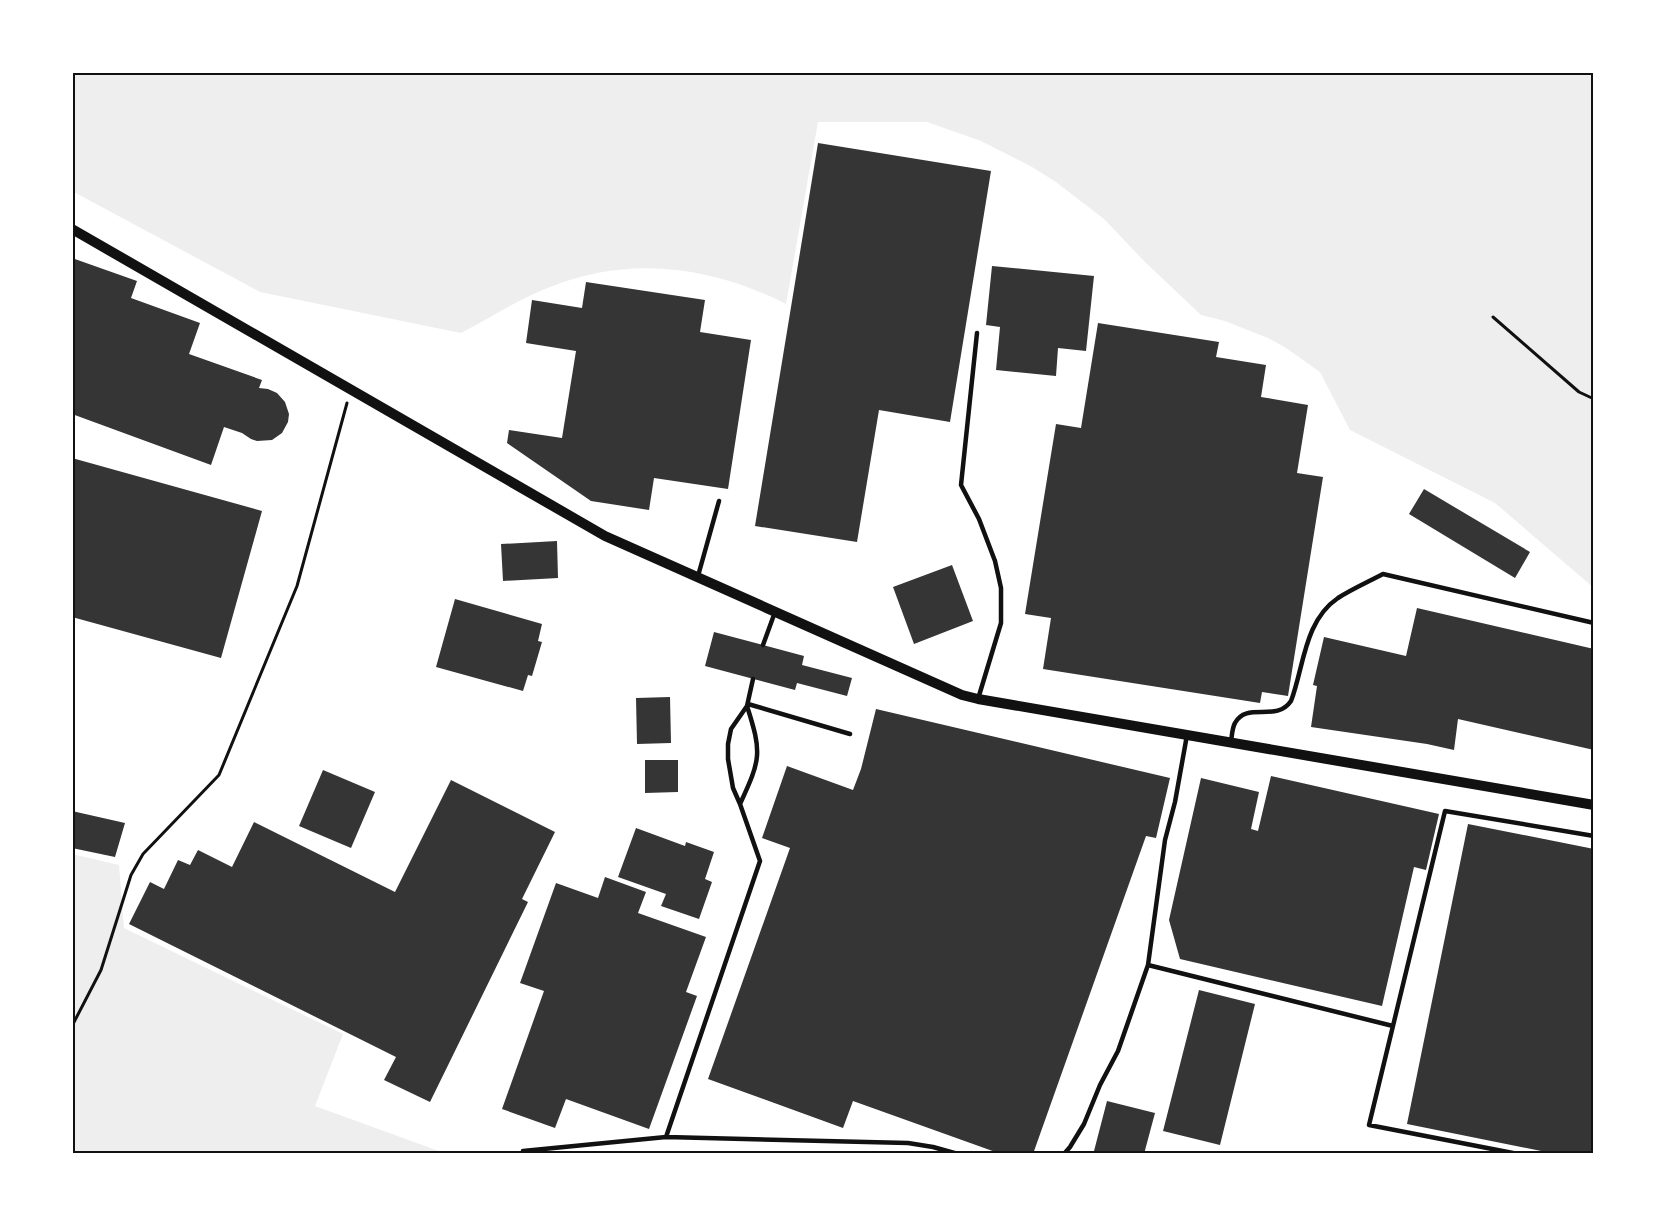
<svg xmlns="http://www.w3.org/2000/svg" width="1666" height="1226" viewBox="0 0 1666 1226" font-family="Arial,sans-serif">
<rect width="100%" height="100%" fill="#fff"/>
<!-- green -->
<path fill="#eee" d="M 72,72 L 1594,72 L 1594,588 L 1495,503 L 1350,430 L 1320,372 L 1286,348 L 1268,338 L 1225,321 L 1201,315 L 1145,262 L 1104,219 L 1056,182 L 1032,167 L 981,141 L 927,122 L 818,122 L 786,304 C 711,266 630,255 550,287 C 519,299 490,318 461,333 L 260,292 L 72,191 Z
M 72,854 L 119,865 L 124,928 L 343,1034 L 315,1106 L 447,1154 L 72,1154 Z"/>
<!-- building -->
<path fill="#353535" d="M 818,143 L 991,171 L 950,422 L 879,410 L 857,542 L 755,526 Z
M 72,258 L 137,281 L 131,298 L 200,323 L 189,354 L 262,380 L 259,388 L 268,389 L 277,393 L 285,402 L 289,414 L 288,422 L 282,433 L 272,440 L 257,441 L 251,439 L 242,433 L 224,427 L 211,465 L 72,414 Z
M 992,266 L 1094,276 L 1086,351 L 1058,348 L 1056,376 L 996,370 L 1000,327 L 986,325 Z
M 586,282 L 705,300 L 700,332 L 751,340 L 728,489 L 654,478 L 649,510 L 591,501 L 507,443 L 509,430 L 562,438 L 576,351 L 526,343 L 532,300 L 582,308 Z
M 1098,323 L 1219,342 L 1216,357 L 1266,365 L 1261,397 L 1308,405 L 1297,473 L 1323,477 L 1288,696 L 1262,692 L 1260,703 L 1043,669 L 1051,618 L 1025,614 L 1056,424 L 1081,428 Z
M 72,458 L 262,511 L 221,658 L 72,617 Z
M 1424,489 L 1530,552 L 1515,578 L 1409,514 Z
M 557,541 L 558,578 L 503,581 L 501,544 Z
M 952,565 L 973,621 L 914,644 L 893,587 Z
M 455,599 L 542,624 L 538,641 L 542,642 L 532,676 L 528,675 L 523,691 L 436,667 Z
M 1417,608 L 1594,649 L 1594,750 L 1458,719 L 1454,750 L 1427,744 L 1311,727 L 1317,686 L 1313,685 L 1324,637 L 1406,656 Z
M 714,632 L 804,656 L 802,665 L 852,678 L 847,696 L 797,683 L 795,690 L 705,666 Z
M 670,697 L 671,743 L 637,744 L 636,698 Z
M 876,709 L 1170,778 L 1156,838 L 1146,836 L 1033,1154 L 1001,1154 L 853,1101 L 843,1128 L 708,1079 L 790,848 L 762,838 L 787,766 L 853,790 L 861,769 Z
M 645,760 L 678,760 L 678,792 L 645,793 Z
M 323,770 L 375,792 L 351,848 L 299,826 Z
M 1271,776 L 1439,814 L 1426,870 L 1414,867 L 1382,1006 L 1180,959 L 1169,920 L 1201,778 L 1259,792 L 1251,829 L 1258,831 Z
M 451,780 L 555,832 L 522,899 L 528,902 L 430,1102 L 384,1080 L 396,1057 L 129,924 L 150,882 L 164,889 L 178,860 L 190,865 L 198,850 L 232,867 L 254,822 L 395,892 Z
M 72,811 L 125,823 L 115,857 L 72,848 Z
M 1468,824 L 1594,849 L 1594,1154 L 1556,1154 L 1407,1124 Z
M 636,828 L 685,846 L 686,842 L 714,852 L 705,879 L 712,882 L 699,919 L 661,906 L 666,894 L 618,877 Z
M 605,877 L 646,892 L 638,913 L 706,937 L 686,992 L 697,996 L 649,1129 L 566,1099 L 555,1128 L 502,1109 L 544,991 L 520,983 L 556,883 L 598,898 Z
M 1199,990 L 1255,1004 L 1220,1145 L 1163,1131 Z
M 1107,1101 L 1155,1113 L 1144,1154 L 1107,1154 L 1094,1151 Z"/>
<g fill="none" stroke-linecap="round" stroke-linejoin="round">
<!-- path -->
<path stroke="#111" stroke-width="3" d="M 1493,317 L 1579,392 L 1594,399
M 72,1026 L 101,970 L 131,875 L 143,854 L 219,775 L 297,586 L 347,403"/>
<!-- service -->
<path stroke="#111" stroke-width="4.5" d="M 977,333 L 961,485 L 979,519 L 995,561 L 1001,588 L 1001,623 L 978,699
M 698,576 L 719,501
M 763,645 L 775,612
M 748,704 L 850,734
M 1187,735 L 1175,802 L 1165,840 L 1148,965 L 1393,1026
M 1231,742 C 1232,736 1232,728 1235,723 C 1247,701 1276,723 1291,701 C 1304,667 1304,621 1338,598 C 1352,589 1368,582 1383,574 L 1594,623
M 740,804 C 761,759 762,753 747,706
M 666,1137 L 908,1143 L 933,1147 L 958,1154
M 523,1151 L 666,1137 L 760,861 L 740,804 L 733,788 L 728,759 L 728,744 L 731,729 L 747,706 L 753,679
M 1064,1154 L 1070,1147 L 1084,1124 L 1100,1085 L 1118,1051 L 1148,965
M 1518,1154 L 1369,1125 L 1445,811 L 1594,836"/>
<!-- tertiary -->
<path stroke="#111" stroke-width="10" d="M 72,229 L 605,536 L 962,695 L 978,699 L 1594,805"/>
</g>
<!-- border -->
<rect width="1666" height="1226" fill="none" stroke="#ffffff" stroke-width="147"/>
<rect x="74" y="74" width="1518" height="1078" fill="none" stroke="#111" stroke-width="2"/>
</svg>
